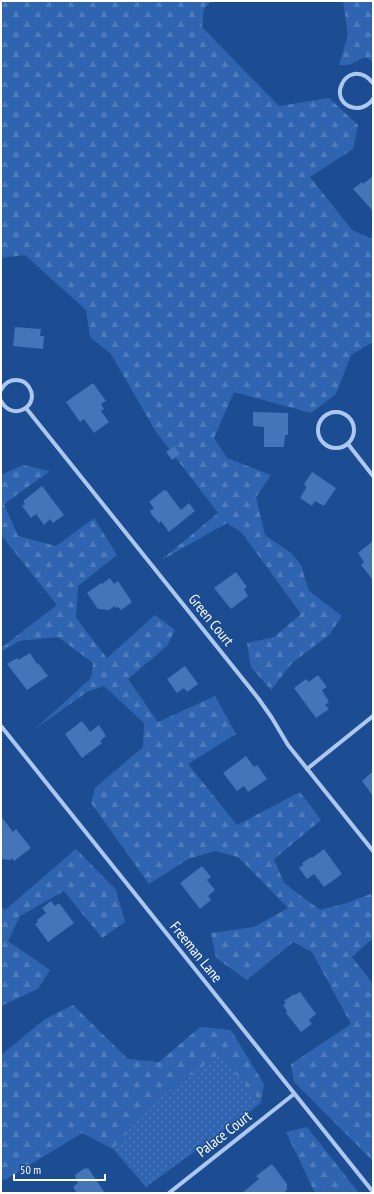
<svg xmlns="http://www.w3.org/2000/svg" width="374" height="1194" viewBox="0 0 374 1194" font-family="'PT Sans Narrow',sans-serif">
<defs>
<pattern id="grass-dots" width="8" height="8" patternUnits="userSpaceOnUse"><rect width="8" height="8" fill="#2f65b0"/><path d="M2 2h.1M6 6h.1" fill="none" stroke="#4e7cbc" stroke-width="1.8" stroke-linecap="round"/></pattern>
<pattern id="forest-firs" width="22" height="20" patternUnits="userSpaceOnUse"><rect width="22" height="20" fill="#2f65b0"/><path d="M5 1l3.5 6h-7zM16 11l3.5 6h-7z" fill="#4e7cbc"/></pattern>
</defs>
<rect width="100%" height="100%" fill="#1c4c92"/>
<!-- grass -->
<path fill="url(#grass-dots)" d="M 219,1053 L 261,1103 L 146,1187 L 113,1149 L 150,1105 Z"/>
<!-- forest -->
<path fill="url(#forest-firs)" d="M 1,1 L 212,1 L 204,8 L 202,27 L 279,106 L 329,98 L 358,125 L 353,149 L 310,177 L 352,230 L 370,238 L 373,236 L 373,342 L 351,355 L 336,394 L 311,413 L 234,392 L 214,438 L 227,458 L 271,475 L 256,497 L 265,535 L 291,553 L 301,565 L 309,591 L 342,616 L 329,635 L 292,663 L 271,690 L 251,667 L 247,643 L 274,637 L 301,614 L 242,533 L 227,523 L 160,561 L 218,513 L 156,432 L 111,354 L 90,337 L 86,310 L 25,255 L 1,258 Z
M 343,1 L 373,1 L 373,62 L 365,57 L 349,65 L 339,65 L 348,35 Z
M 23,465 L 50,471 L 4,504 L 18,536 L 56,546 L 94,518 L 117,555 L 78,586 L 76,618 L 107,658 L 155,615 L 175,630 L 167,646 L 128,679 L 158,722 L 215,696 L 236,734 L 188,764 L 237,825 L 300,792 L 321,820 L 274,859 L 284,883 L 320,910 L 347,903 L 373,893 L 373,938 L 352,957 L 373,984 L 373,1161 L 294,1082 L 291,1064 L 351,1024 L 312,952 L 293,942 L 247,980 L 216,958 L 211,933 L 254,927 L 288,908 L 238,857 L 215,851 L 188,859 L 149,884 L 91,803 L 95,788 L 143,747 L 144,723 L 104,686 L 87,692 L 35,729 L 91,678 L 93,663 L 58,637 L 19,641 L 1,652 L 1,648 L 57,605 L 1,535 L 1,475 Z
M 76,849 L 116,890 L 125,922 L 102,938 L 64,891 L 20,916 L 8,941 L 50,970 L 38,989 L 1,1006 L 1,906 L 5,910 Z
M 73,1005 L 128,1059 L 159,1062 L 200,1027 L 231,1030 L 264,1084 L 261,1103 L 219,1054 L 150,1105 L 113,1149 L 82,1133 L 5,1180 L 1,1178 L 1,1055 L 45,1019 Z
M 307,1127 L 355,1188 L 359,1193 L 315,1193 L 286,1132 Z"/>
<!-- building -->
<path fill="#4475b9" d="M 373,176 L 373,211 L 353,189 L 362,182 L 363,184 Z
M 15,327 L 41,329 L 40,336 L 44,336 L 43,349 L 13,346 Z
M 93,383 L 106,401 L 101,404 L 104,409 L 101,411 L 109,422 L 94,433 L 84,419 L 80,422 L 66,402 Z
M 253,412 L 288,413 L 288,435 L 285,435 L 284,447 L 264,447 L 264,427 L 253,426 Z
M 174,446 L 180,454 L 172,460 L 166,452 Z
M 312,472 L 336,488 L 324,506 L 315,501 L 312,506 L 300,498 L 306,488 L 306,486 L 304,484 Z
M 42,486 L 64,515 L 53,523 L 50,519 L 44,525 L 36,514 L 31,518 L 22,506 L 25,504 L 23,501 Z
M 164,490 L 164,491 L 166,490 L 181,510 L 189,503 L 195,511 L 169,532 L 161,521 L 159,523 L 152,515 L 150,511 L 154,508 L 149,502 Z
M 373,541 L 373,580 L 361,565 L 364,562 L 358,553 Z
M 236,572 L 247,587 L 244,589 L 248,596 L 231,609 L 214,588 Z
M 110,578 L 114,584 L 118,581 L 132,602 L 121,610 L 118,607 L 116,608 L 115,606 L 109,610 L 98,609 L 87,593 L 101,583 L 102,584 Z
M 30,653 L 37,664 L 38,663 L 48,676 L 27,690 L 7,664 L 17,658 L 18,660 Z
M 185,666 L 198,684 L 187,692 L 184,688 L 177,693 L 167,679 Z
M 318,675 L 327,687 L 322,690 L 329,702 L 325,705 L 329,709 L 316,718 L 294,688 L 306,679 L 309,682 Z
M 82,721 L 90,732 L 99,725 L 106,736 L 100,741 L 102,743 L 82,758 L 65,734 Z
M 246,756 L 254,767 L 257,765 L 267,779 L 248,792 L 244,786 L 237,791 L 223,773 Z
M 373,771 L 373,796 L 362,781 Z
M 1,816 L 13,832 L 16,829 L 31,848 L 14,861 L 12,858 L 10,860 L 1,859 Z
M 324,849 L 342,874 L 324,887 L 314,874 L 307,879 L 299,868 L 303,865 L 302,863 L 311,857 L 312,858 Z
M 202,866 L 211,877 L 207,880 L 215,890 L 208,896 L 211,900 L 200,909 L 180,883 Z
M 51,901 L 55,906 L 59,903 L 74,923 L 48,942 L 35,924 L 38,922 L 37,920 L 46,913 L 42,908 Z
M 300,992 L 316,1014 L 309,1020 L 312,1024 L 301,1032 L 286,1013 L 287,1011 L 283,1005 L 286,1003 L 284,1001 L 294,994 L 295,995 Z
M 272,1164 L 287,1184 L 287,1190 L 283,1193 L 242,1193 L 259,1179 L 256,1176 Z
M 85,1168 L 86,1169 L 88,1168 L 105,1193 L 77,1193 L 73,1187 L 78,1183 L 75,1178 L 76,1177 L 75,1175 Z"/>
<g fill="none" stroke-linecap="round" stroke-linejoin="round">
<!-- minor -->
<path stroke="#acc8ef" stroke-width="4" d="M 373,83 C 368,77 362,73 354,74 C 349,75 344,79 342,84 C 332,104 360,118 373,99
M 1,390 C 4,384 9,380 16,380 C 21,380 26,382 29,387 C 41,405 13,423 1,401
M 26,408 L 258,698 L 272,718 L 288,745 L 373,851
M318 430a18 18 0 1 1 36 0a18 18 0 1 1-36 0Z
M 348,444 L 373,476
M 1,726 L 373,1192
M 307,769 L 373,716
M 169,1193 L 294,1094"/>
</g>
<g text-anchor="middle" stroke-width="3" stroke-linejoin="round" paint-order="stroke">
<!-- street labels -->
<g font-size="15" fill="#fff" stroke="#1c4c92">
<text transform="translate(211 620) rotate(51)" y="5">Green Court</text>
<text transform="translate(196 952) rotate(51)" y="5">Freeman Lane</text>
<text transform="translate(224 1134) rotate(-38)" y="5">Palace Court</text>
</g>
</g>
<!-- border -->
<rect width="374" height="1194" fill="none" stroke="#ffffff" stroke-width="4"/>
<!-- scale -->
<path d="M14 1174v6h91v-6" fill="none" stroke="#ffffff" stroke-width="2"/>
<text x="20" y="1174" font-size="12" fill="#ffffff" stroke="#1c4c92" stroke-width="3" paint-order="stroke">50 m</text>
</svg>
